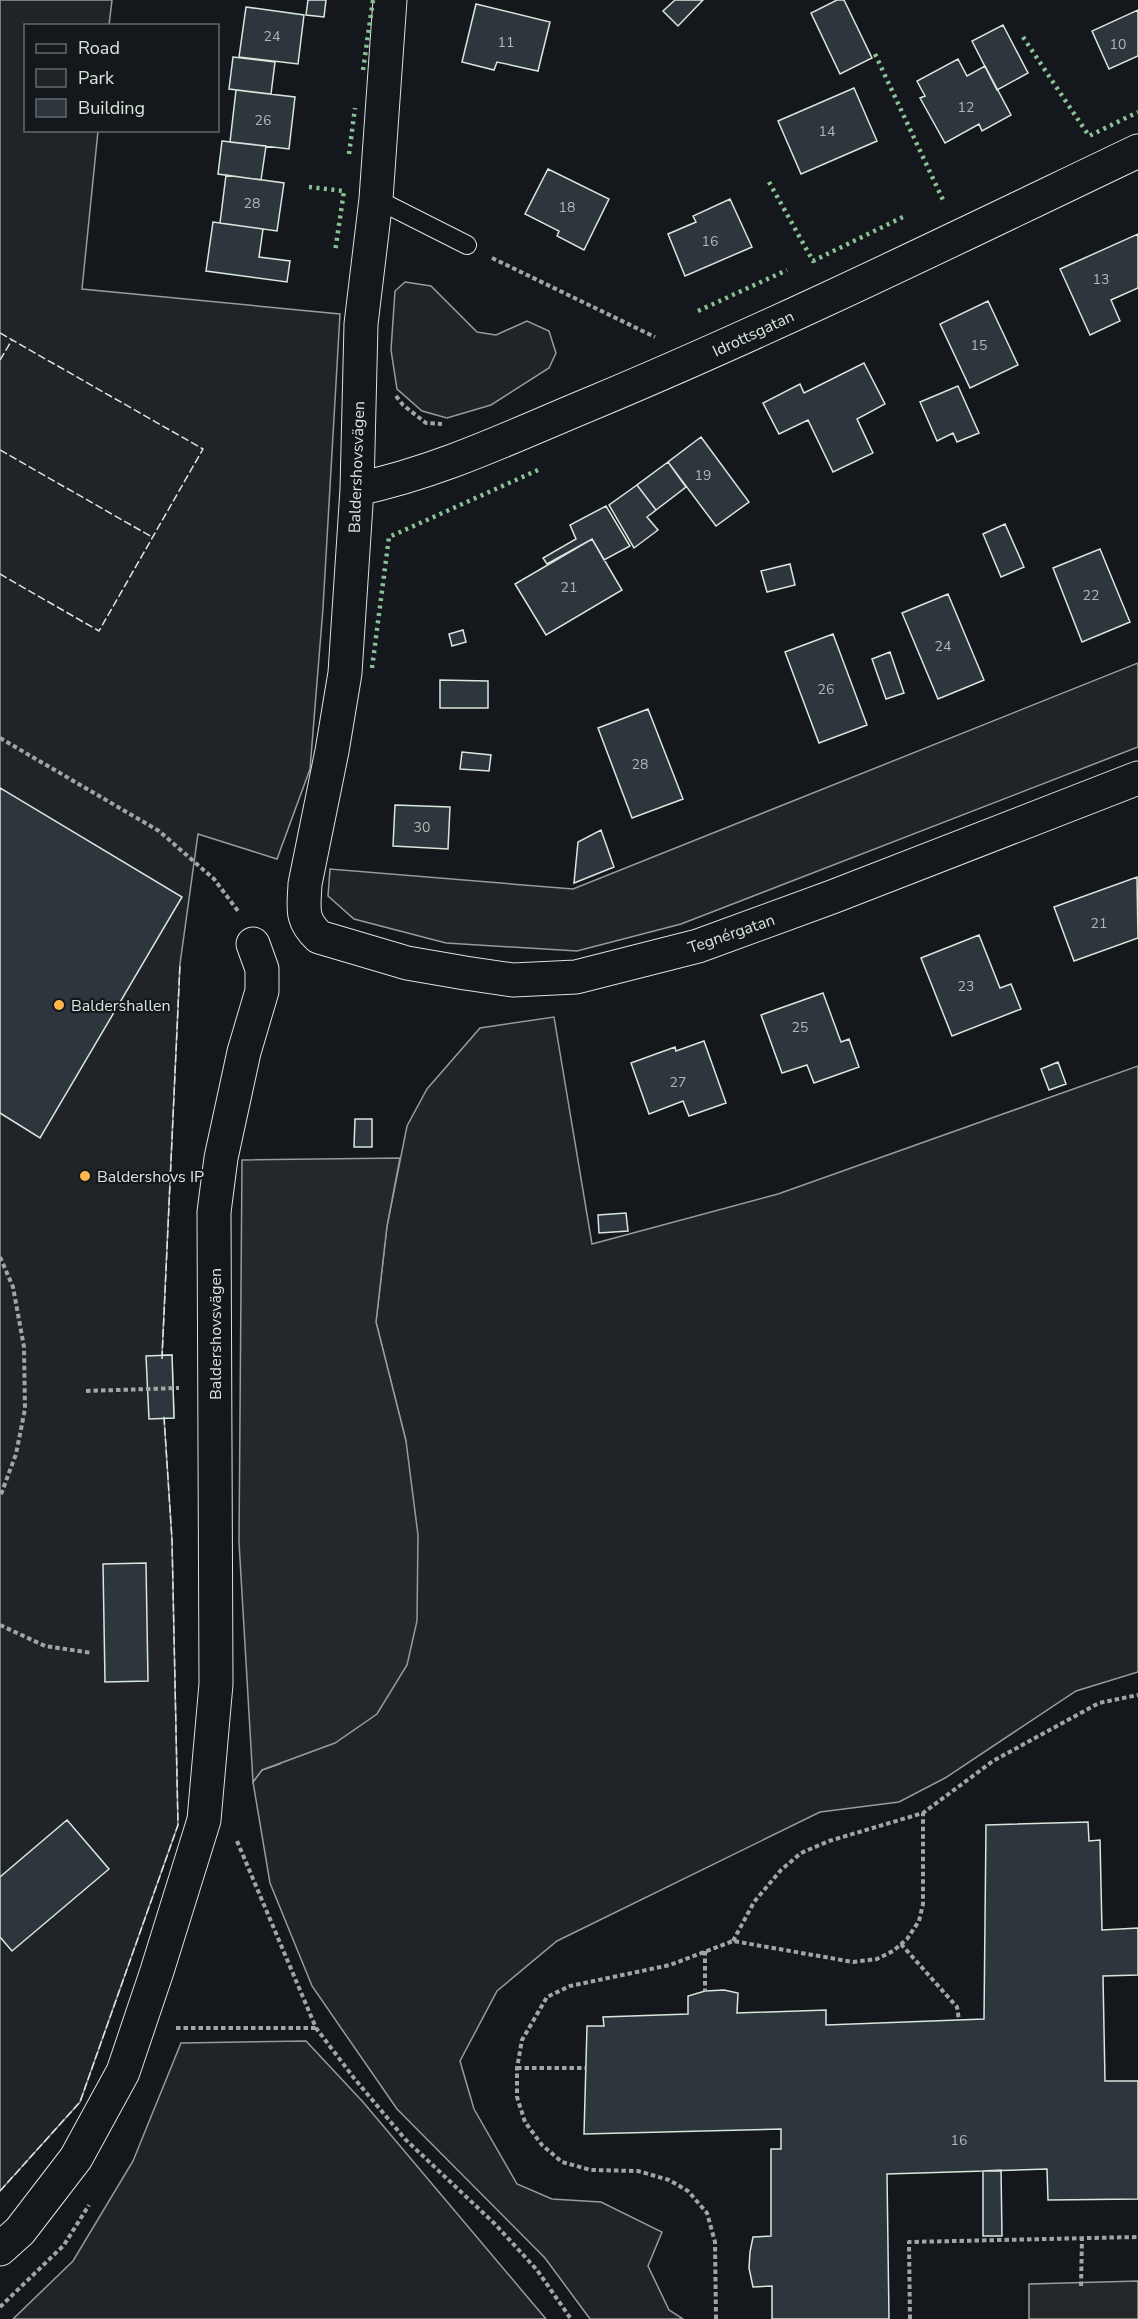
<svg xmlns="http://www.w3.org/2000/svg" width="1138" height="2319" viewBox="0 0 1138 2319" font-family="'Nunito Sans',sans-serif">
<rect width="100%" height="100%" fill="#14181c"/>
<!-- green -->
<path fill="#202428" stroke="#939e99" stroke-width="1.5" d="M 0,0 L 112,0 L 109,25 L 26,26 L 26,130 L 98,131 L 82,289 L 340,314 L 323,608 L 310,769 L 277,859 L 198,834 L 180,964 L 162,1355 L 172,1355 L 174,1418 L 164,1418 L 172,1540 L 178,1825 L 80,2102 L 0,2191 Z
M 405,282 L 431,286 L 477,332 L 496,335 L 527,321 L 549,331 L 556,353 L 549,368 L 491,405 L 447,418 L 422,411 L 397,389 L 391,350 L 395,291 Z
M 1138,663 L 1138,747 L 681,924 L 577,951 L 446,943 L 354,919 L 328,896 L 330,869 L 573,889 Z
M 554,1017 L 592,1244 L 778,1194 L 1138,1066 L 1138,1672 L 1076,1691 L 945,1778 L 899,1802 L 820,1812 L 557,1941 L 497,1991 L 460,2061 L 474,2109 L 517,2184 L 552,2199 L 601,2202 L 662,2232 L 648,2266 L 669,2310 L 683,2319 L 590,2319 L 545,2258 L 397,2109 L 312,1986 L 270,1883 L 253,1782 L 262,1770 L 280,1764 L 406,1441 L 376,1322 L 387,1226 L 407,1126 L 427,1089 L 480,1028 Z
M 306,2041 L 363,2102 L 546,2319 L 13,2319 L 73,2261 L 133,2161 L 181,2043 Z"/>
<!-- parking -->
<path fill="#24282b" stroke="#939e99" stroke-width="1.5" d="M 400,1158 L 387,1226 L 376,1322 L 406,1441 L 418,1535 L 417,1621 L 407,1665 L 377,1714 L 335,1743 L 262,1770 L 253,1782 L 239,1542 L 242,1160 Z
M 1138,2281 L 1138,2319 L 1029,2319 L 1029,2284 Z"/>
<!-- building -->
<path fill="#2c363c" stroke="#d8e6dc" stroke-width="1.5" d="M 308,0 L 326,0 L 324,17 L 306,15 Z
M 675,0 L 703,0 L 678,26 L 663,11 Z
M 837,0 L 844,0 L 872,58 L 840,74 L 811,13 Z
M 476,4 L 550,22 L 538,71 L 497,62 L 494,70 L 462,62 Z
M 246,7 L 304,15 L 298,64 L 239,57 Z
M 1138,10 L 1138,56 L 1109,69 L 1092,31 Z
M 1003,25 L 1028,73 L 997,90 L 972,41 Z
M 233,57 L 275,62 L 271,94 L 229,89 Z
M 958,59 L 967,76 L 985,66 L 1011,115 L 982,131 L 979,124 L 945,143 L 920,98 L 925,96 L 917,81 Z
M 854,88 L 877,141 L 801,174 L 778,121 Z
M 236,90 L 295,97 L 289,149 L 230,142 Z
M 222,141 L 266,146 L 261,180 L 218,174 Z
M 548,169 L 609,199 L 584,250 L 557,236 L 559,231 L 525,214 Z
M 226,175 L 284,183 L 277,231 L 220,223 Z
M 730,199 L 752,247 L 685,276 L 668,234 L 696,222 L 693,216 Z
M 213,222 L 263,229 L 259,257 L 290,261 L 287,282 L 206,271 Z
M 1138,234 L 1138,288 L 1111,300 L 1120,321 L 1090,335 L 1060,269 Z
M 988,301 L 1018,365 L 970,388 L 940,324 Z
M 864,363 L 885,404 L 857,419 L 873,453 L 833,472 L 808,420 L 779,434 L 763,403 L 800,384 L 804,393 Z
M 958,386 L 979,433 L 957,442 L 953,433 L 937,441 L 920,402 Z
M 701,437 L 749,502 L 716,526 L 668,462 Z
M 668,462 L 686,487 L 656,510 L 637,485 Z
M 637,485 L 656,510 L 647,517 L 658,530 L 634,548 L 609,505 Z
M 606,506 L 630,546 L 604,560 L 592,539 L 547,564 L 543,558 L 576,539 L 570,525 Z
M 1005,524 L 1024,567 L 1001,577 L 983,534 Z
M 592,539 L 622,590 L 546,635 L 515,584 Z
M 1100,549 L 1130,622 L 1082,642 L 1053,568 Z
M 790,564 L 795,585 L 767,592 L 761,571 Z
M 948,594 L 984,680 L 938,699 L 902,613 Z
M 463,630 L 466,642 L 452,646 L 449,634 Z
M 833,634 L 867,725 L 819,743 L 785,652 Z
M 890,652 L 904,693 L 886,699 L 872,659 Z
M 440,680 L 488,681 L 488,708 L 440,708 Z
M 648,709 L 683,799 L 632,818 L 598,728 Z
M 462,752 L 491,755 L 489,771 L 460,769 Z
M 0,788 L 182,897 L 40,1138 L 0,1113 Z
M 395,805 L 450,807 L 448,849 L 393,846 Z
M 601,830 L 614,867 L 574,883 L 578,842 Z
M 1137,877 L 1138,938 L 1074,961 L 1054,907 Z
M 979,935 L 1000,988 L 1011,984 L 1021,1009 L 952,1036 L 921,958 Z
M 823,993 L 841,1042 L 849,1039 L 859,1067 L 814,1083 L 807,1065 L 782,1073 L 761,1015 Z
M 704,1041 L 726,1103 L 689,1116 L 683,1101 L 649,1114 L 631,1063 L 675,1047 L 676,1051 Z
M 1058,1062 L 1066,1084 L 1049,1090 L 1041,1069 Z
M 355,1119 L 372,1119 L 372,1147 L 354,1147 Z
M 626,1213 L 628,1231 L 599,1233 L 598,1215 Z
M 172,1355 L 174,1418 L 149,1419 L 146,1356 Z
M 146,1563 L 148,1681 L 105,1682 L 103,1564 Z
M 67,1820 L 109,1869 L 12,1951 L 0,1937 L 0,1877 Z
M 1088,1822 L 1089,1841 L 1100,1840 L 1102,1930 L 1138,1928 L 1138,1975 L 1103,1976 L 1105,2081 L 1138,2081 L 1138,2199 L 1048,2200 L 1047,2169 L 887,2174 L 889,2319 L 772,2319 L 772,2286 L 753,2287 L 749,2268 L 750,2252 L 753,2237 L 771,2236 L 771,2149 L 781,2149 L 781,2129 L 584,2134 L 587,2026 L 604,2026 L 603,2017 L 688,2014 L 688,1996 L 705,1991 L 724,1990 L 738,1993 L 737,2013 L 826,2010 L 826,2025 L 984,2019 L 986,1825 Z
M 1001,2170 L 1002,2236 L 983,2236 L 983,2171 Z"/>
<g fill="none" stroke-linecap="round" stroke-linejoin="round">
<defs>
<path id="lane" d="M 376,199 L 467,245"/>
<path id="street" d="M 390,0 L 376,199 L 361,324 L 357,489 L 345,673 L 332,751 L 305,884 C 304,908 300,919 319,937 L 407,963 L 465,973 L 513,980 L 576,977 L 698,946 L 832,897 L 1138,778
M 357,489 C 440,472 517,434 595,402 C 779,325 958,237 1138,151
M 0,2249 L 20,2231 L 76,2158 L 123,2072 L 157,1971 L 204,1820 L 216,1684 L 214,1212 L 221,1158 L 244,1052 L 262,991 L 262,969 L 253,944"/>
</defs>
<!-- lane casing -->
<use href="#lane" stroke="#d8e6dc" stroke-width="20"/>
<!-- street casing -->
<use href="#street" stroke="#d8e6dc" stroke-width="35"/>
<!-- path -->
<path stroke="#9da8a2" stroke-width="4" stroke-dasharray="4.5 3" stroke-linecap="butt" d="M 492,258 L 655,337
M 396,396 L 403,405 L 426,423 L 442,424
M 0,738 L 159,831 L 214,879 L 238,911
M 0,1257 L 13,1287 L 24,1347 L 25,1409 L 16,1454 L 0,1497
M 86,1391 L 179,1388
M 0,1625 L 45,1646 L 92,1653
M 237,1841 L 316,2028 L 354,2078 L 405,2139 L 495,2224 L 537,2270 L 571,2319
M 733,1941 L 754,1902 L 781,1870 L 801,1853 L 829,1841 L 923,1813 L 993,1761 L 1099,1703 L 1138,1695
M 901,1944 L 957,2007 L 959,2020
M 705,1951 L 705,1991
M 176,2028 L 316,2028
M 517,2068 L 585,2068
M 1081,2286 L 1082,2238
M 0,2307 L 64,2245 L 89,2205
M 716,2319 L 715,2242 L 707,2213 L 688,2191 L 669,2180 L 638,2171 L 591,2170 L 562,2162 L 542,2145 L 525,2122 L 517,2097 L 517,2068 L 522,2040 L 547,1997 L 570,1986 L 670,1965 L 733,1941 L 853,1962 L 877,1959 L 893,1951 L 907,1939 L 919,1921 L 923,1904 L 923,1813
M 910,2319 L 909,2242 L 1138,2237"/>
<!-- lane -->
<use href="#lane" stroke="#14181c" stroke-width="18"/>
<!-- street -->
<use href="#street" stroke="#14181c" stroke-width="33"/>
<!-- hedge -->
<path stroke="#8ac095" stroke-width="4.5" stroke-dasharray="3 4.5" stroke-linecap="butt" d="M 1023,37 L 1089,136 L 1138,112
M 875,54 L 943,200
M 363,70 L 373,0
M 349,154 L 355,108
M 769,182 L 813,261 L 905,216
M 309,187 L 344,191 L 335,252
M 698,311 L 787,270
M 372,668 L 389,537 L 538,470"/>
<!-- fence -->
<path stroke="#d8e6dc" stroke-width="1.5" stroke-dasharray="8 3" stroke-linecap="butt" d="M 0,333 L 203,449 L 99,631 L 0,574
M 0,360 L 12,340
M 0,450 L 152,537
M 162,1359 L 180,964
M 0,2191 L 80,2102 L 178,1825 L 172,1540 L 164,1416"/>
</g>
<!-- markers -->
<g fill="#ffb74d" stroke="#14181c" stroke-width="2">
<circle cx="59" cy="1005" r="6"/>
<circle cx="85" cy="1176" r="6"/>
</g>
<g text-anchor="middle" stroke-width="4.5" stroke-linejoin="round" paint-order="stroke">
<!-- number labels -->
<g font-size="14" fill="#adbab4">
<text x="272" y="41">24</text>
<text x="506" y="47">11</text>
<text x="1118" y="49">10</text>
<text x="966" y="112">12</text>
<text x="263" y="125">26</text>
<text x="827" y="136">14</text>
<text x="252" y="208">28</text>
<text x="567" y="212">18</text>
<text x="710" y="246">16</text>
<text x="1101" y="284">13</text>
<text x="979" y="350">15</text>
<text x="703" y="480">19</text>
<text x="569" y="592">21</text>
<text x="1091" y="600">22</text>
<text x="943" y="651">24</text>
<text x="826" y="694">26</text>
<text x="640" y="769">28</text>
<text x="422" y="832">30</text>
<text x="1099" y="928">21</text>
<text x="966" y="991">23</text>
<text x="800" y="1032">25</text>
<text x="678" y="1087">27</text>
<text x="959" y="2145">16</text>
</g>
<!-- street labels -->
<g font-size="16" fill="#d8e6dc" stroke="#14181c">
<text transform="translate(753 333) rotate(-25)" y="6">Idrottsgatan</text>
<text transform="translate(356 467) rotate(-88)" y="6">Baldershovsvägen</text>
<text transform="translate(731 933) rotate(-19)" y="6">Tegnérgatan</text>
<text transform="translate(215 1334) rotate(-90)" y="6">Baldershovsvägen</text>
</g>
<!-- poi labels -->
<g font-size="16" fill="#d8e6dc" stroke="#14181c" text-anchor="start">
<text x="71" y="1011">Baldershallen</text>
<text x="97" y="1182">Baldershovs IP</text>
</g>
</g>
<!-- legend -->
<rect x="24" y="24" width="195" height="108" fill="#14181c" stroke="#626a69" stroke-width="1.5"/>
<rect x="36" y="44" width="30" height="9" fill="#14181c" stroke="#626a69" stroke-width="1.5"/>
<text x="78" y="54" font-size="18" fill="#d8e6dc">Road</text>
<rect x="36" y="69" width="30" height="18" fill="#202428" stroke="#626a69" stroke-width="1.5"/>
<text x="78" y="84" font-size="18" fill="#d8e6dc">Park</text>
<rect x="36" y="99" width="30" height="18" fill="#2c363c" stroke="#626a69" stroke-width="1.5"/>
<text x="78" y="114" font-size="18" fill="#d8e6dc">Building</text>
</svg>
